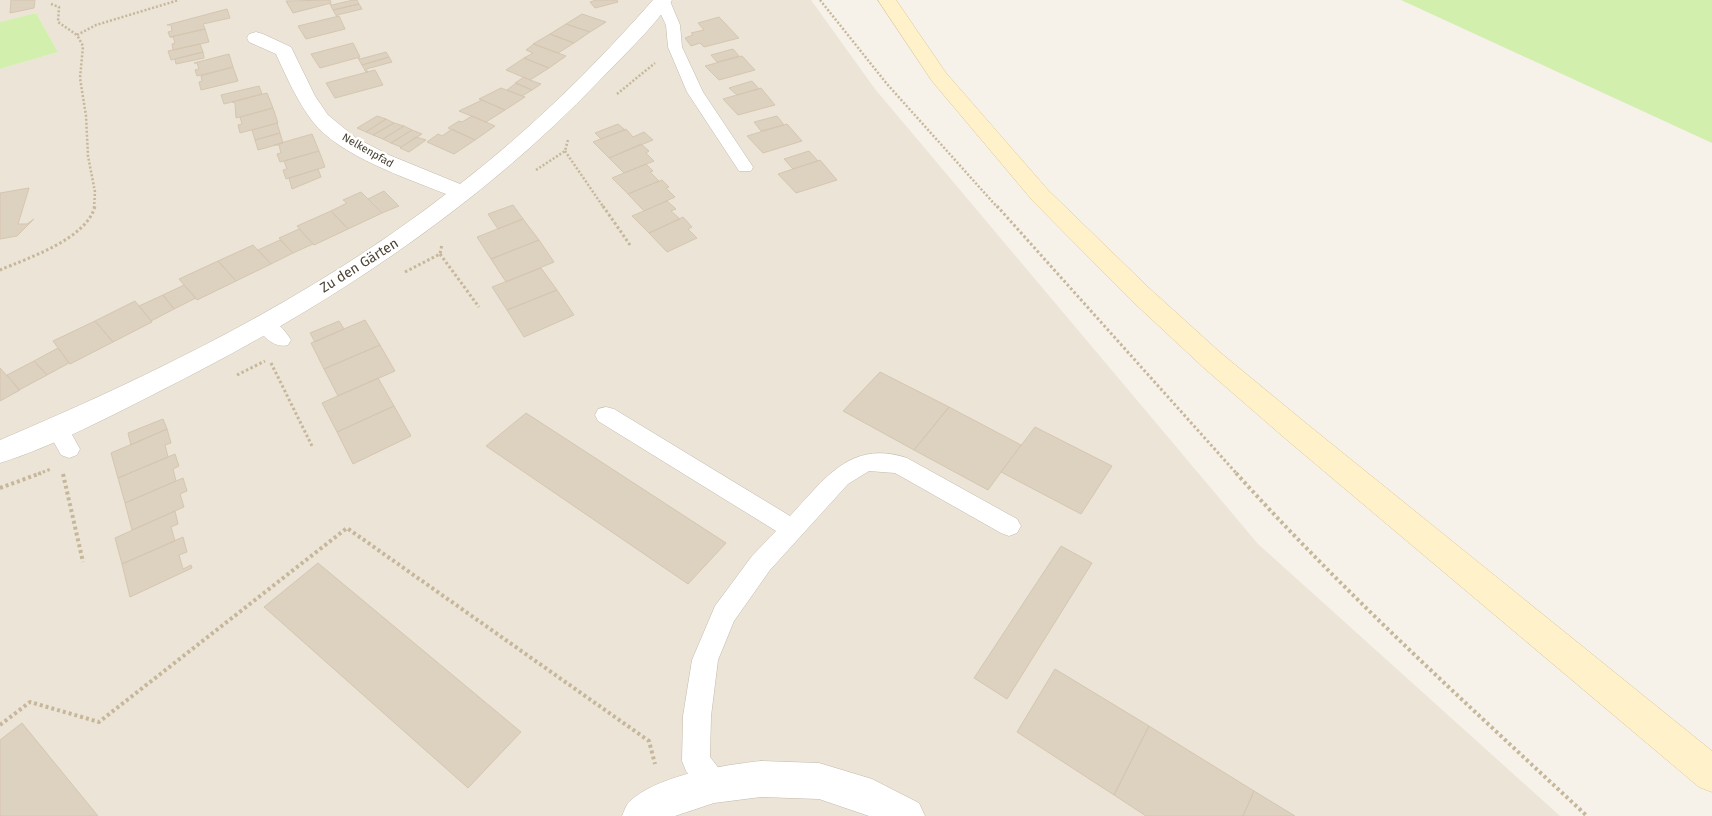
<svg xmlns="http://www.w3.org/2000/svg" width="1712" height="816" viewBox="0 0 1712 816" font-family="'Fira Sans',sans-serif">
<rect width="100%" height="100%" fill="#f6f2ea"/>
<!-- residential -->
<path fill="#ebe4d7" d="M 0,0 L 811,0 L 875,89 L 1258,544 L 1560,816 L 0,816 L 0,69 L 58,52 L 36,13 L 0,22 Z"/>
<!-- green -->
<path fill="#d2efae" d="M 1401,0 L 1712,0 L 1712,143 Z
M 36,13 L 58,52 L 0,69 L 0,22 Z"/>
<!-- building -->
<path fill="#ddd1c0" stroke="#d5c6b0" d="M 11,0 L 35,0 L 34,8 L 10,13 Z
M 330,0 L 331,3 L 293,13 L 286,1 Z
M 353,0 L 357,0 L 359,4 L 333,10 L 330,4 L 332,5 Z
M 596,0 L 617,0 L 618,2 L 595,8 L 590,2 Z
M 359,4 L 362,9 L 337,15 L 337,17 L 333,10 Z
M 227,9 L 230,18 L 203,24 L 205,29 L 170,37 L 168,32 L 172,31 L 171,25 L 167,25 Z
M 582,14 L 606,22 L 590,32 L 566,24 Z
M 339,16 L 345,29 L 306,39 L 298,26 Z
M 719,17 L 739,38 L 704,47 L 700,43 L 691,46 L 685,38 L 693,35 L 691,33 L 704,30 L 698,23 Z
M 566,24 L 590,32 L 574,43 L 550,34 Z
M 205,29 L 209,42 L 173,50 L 172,44 L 175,43 L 173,37 L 170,37 Z
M 550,34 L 574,43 L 558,53 L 533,44 Z
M 353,43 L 360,57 L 320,68 L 311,54 Z
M 200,44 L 203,52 L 171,60 L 168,51 Z
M 534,44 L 566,56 L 549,68 L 524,58 L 533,53 L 526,50 Z
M 733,49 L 739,56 L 717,62 L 711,55 Z
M 203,52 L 204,58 L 176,64 L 175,59 Z
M 386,52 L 389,57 L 362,65 L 358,58 L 360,59 Z
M 229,54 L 233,67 L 197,76 L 195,70 L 199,69 L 197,63 L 194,63 Z
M 742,56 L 755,70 L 719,80 L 705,66 Z
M 389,57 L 392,62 L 366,69 L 368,72 L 366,72 L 362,65 Z
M 524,58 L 549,68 L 530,80 L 506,70 Z
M 233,67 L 238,81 L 201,90 L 199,82 L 202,81 L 201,76 Z
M 375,70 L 383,85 L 335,98 L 326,83 Z
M 524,77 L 530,80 L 541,84 L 532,90 L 515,83 Z
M 752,81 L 759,89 L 737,95 L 729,88 Z
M 516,83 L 532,90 L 522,96 L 507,90 Z
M 259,86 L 262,94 L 224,104 L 221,95 Z
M 501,88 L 525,97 L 505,110 L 479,99 Z
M 761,88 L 775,105 L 738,115 L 723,99 Z
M 267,93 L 273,108 L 236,118 L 235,103 L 232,102 Z
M 482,100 L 505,110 L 486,122 L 459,111 Z
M 273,108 L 278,123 L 240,133 L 238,125 L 242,124 L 240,117 Z
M 377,116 L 386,119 L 366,132 L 357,128 Z
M 472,116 L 495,126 L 475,140 L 448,128 L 459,121 L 462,122 Z
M 777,116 L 784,125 L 761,131 L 754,122 Z
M 386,119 L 394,123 L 373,135 L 366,132 Z
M 277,123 L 280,133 L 255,140 L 252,130 Z
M 394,123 L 404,126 L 383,139 L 373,135 Z
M 618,124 L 625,130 L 601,139 L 595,133 Z
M 787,124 L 802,141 L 763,153 L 747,136 Z
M 404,126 L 412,130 L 391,143 L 383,139 Z
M 452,129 L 475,140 L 454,154 L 427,142 L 438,134 L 442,136 Z
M 626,129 L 633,137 L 644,132 L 653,140 L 609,158 L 593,142 Z
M 412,130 L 422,134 L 401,147 L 391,143 Z
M 280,133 L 283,143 L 258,150 L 255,140 Z
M 312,134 L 319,151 L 280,162 L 277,154 L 281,153 L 279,145 L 274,145 Z
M 416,137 L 426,140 L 409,152 L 400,148 Z
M 641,144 L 649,151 L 646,153 L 654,161 L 624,173 L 609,158 Z
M 319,151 L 325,167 L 286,179 L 283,170 L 287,169 L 284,161 Z
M 809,151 L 818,161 L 793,169 L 784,159 Z
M 820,160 L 837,180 L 796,193 L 778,174 Z
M 646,164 L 653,171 L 650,172 L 659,181 L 628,194 L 612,178 Z
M 318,169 L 321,177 L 292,189 L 289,178 Z
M 662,180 L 669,187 L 666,188 L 675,197 L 644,211 L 628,194 Z
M 29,188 L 18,224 L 27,224 L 34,219 L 17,236 L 0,239 L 0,193 Z
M 384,191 L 399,206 L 382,213 L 368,199 Z
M 361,192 L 382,213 L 348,229 L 331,211 L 347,203 L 343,200 Z
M 667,201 L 676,209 L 671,211 L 680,219 L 649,233 L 632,216 Z
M 513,205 L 523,219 L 498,229 L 488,214 Z
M 331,211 L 348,229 L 314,245 L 297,226 Z
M 683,217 L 692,227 L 688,229 L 697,238 L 667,252 L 649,233 Z
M 523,219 L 539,240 L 491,259 L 477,237 Z
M 299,229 L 313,244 L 293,253 L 279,238 Z
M 280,240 L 293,253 L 271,264 L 258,250 Z
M 539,240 L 554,262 L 506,282 L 491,259 Z
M 253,245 L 271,264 L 236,281 L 218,261 Z
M 218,261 L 236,281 L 197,300 L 179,279 Z
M 541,268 L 557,290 L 507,310 L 492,287 Z
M 184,285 L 196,298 L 174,309 L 163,295 Z
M 557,290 L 574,315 L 524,337 L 507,310 Z
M 163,295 L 174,309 L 151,321 L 139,306 Z
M 135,301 L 152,322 L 113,342 L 95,321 Z
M 365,320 L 380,345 L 324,369 L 311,343 Z
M 95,321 L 113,342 L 70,364 L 53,341 Z
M 339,321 L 344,329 L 315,342 L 310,333 Z
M 380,345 L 395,371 L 338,396 L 324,369 Z
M 58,348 L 69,363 L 47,375 L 34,361 Z
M 34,361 L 47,375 L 19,390 L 7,375 Z
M 0,368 L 20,390 L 0,401 Z
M 880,372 L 949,407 L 914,450 L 843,411 Z
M 378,378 L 394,406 L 337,432 L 322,403 Z
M 394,406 L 411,436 L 353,464 L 337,432 Z
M 949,407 L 1021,445 L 988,490 L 914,450 Z
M 526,413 L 726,543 L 688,584 L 486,446 Z
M 163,419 L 167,429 L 131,445 L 128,433 Z
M 1035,427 L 1112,466 L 1081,514 L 1001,472 Z
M 167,429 L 171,443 L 165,445 L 168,457 L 118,478 L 111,453 Z
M 175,454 L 179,466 L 173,469 L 176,481 L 125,503 L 118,478 Z
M 183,478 L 187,491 L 180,494 L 184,507 L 132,530 L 125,503 Z
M 175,511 L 178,524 L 171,527 L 175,541 L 122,564 L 115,538 Z
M 183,537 L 187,552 L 179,555 L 183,569 L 191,565 L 192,568 L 130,597 L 122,564 Z
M 1061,546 L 1092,563 L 1007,699 L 974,678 Z
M 318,563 L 521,732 L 468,788 L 264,607 Z
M 1055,669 L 1149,726 L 1114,795 L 1017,732 Z
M 22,723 L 98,816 L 0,816 L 0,740 Z
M 1149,726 L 1254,791 L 1243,816 L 1146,816 L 1114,795 Z
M 1254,791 L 1295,816 L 1243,816 Z"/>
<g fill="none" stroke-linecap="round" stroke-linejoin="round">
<defs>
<path id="service" d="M 654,0 L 670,1 L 680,25 L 682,47 L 703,92 L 753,167 L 751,171 L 739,171 L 687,92 L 668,47 L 666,25 Z
M 264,316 C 275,319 285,330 291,340 L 288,345 C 274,349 261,335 254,323 L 257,318 Z
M 606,407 L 614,409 L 790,516 C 824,480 850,439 907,458 L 1017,519 L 1021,526 L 1017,533 L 1009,536 L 1001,533 L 895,473 L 869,471 L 848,484 L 770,570 L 734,621 L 718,660 L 711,716 L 710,757 L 724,775 L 728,785 L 724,795 L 714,799 L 704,795 L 686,771 L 682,761 L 683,716 L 692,660 L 715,606 L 752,556 L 776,531 L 598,421 L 595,415 L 598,409 Z
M 57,420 L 65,422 L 80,449 L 77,455 L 69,458 L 61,455 L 46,428 L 49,422 Z"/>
<path id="minor" d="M 653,0 L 672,0 C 652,29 624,55 600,80 C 475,211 323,309 162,390 C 111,416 54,446 0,463 L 0,440 C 156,374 311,298 446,194 C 406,178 340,156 313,122 C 297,101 287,78 276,54 L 249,42 L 247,38 L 249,34 L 256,32 L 263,34 L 291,47 L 315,96 L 328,115 L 356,138 L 389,155 L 460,184 C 531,129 594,67 653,0 Z
M 761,761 L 819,763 L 872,779 L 919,803 L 925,816 L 869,816 L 819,799 L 761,797 L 714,803 L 675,816 L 622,816 C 624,812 626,805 629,802 C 657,775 724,765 761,761 Z"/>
<path id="secondary" d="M 878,0 L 896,0 L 946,73 L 1048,190 L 1149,288 L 1222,354 L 1307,424 L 1712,751 L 1712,792 L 1699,787 L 1287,440 L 1204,368 L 1131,300 L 1032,200 L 932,81 Z"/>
</defs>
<!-- service casing -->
<use href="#service" stroke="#c3baab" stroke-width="1"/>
<!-- minor casing -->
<use href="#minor" stroke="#c3baab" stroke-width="1"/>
<!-- secondary casing -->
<use href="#secondary" stroke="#dcc794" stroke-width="1"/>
<!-- path-far2 -->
<path stroke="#c7b79a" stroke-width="2.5" stroke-dasharray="2 2" stroke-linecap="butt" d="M 820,0 L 887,84 L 998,208
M 51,4 L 59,7 L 58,22 L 77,35
M 617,94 L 655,63
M 565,151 L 604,208
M 536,170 L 565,151 L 568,140
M 94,208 L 95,192 L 88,156 L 86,116 L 80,78 L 83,46 L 77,35 L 96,25 L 179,0"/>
<!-- path-far1 -->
<path stroke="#c7b79a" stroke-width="3" stroke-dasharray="2.5 2.5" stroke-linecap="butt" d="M 603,206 L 630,245
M 997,206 L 1237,474
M 440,254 L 479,307
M 0,270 C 28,258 87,239 95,206
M 405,272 L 440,254 L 442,244
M 271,363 L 313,448
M 237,375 L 265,361
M 38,474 L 51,469"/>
<!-- path -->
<path stroke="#c7b79a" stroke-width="4" stroke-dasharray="3 3" stroke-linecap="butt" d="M 1236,473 C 1345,594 1467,704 1587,816
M 63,474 L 83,562
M 0,488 L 41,473
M 0,725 L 30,702 L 99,722 L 347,528 L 649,741 L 655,764"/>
<!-- service -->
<use href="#service" fill="#fff" fill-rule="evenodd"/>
<!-- minor -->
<use href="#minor" fill="#fff" fill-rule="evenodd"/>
<!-- secondary -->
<use href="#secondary" fill="#fff2cb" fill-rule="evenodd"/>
</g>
<g text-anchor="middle" stroke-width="5" stroke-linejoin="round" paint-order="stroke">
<!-- far-street labels -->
<g font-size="11" fill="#4c4336" stroke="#fff">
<text transform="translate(368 150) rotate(30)" y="4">Nelkenpfad</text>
</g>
<!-- street labels -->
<g font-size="14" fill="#4c4336" stroke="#fff">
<text transform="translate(359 265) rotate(-32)" y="5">Zu den Gärten</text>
</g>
</g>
</svg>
